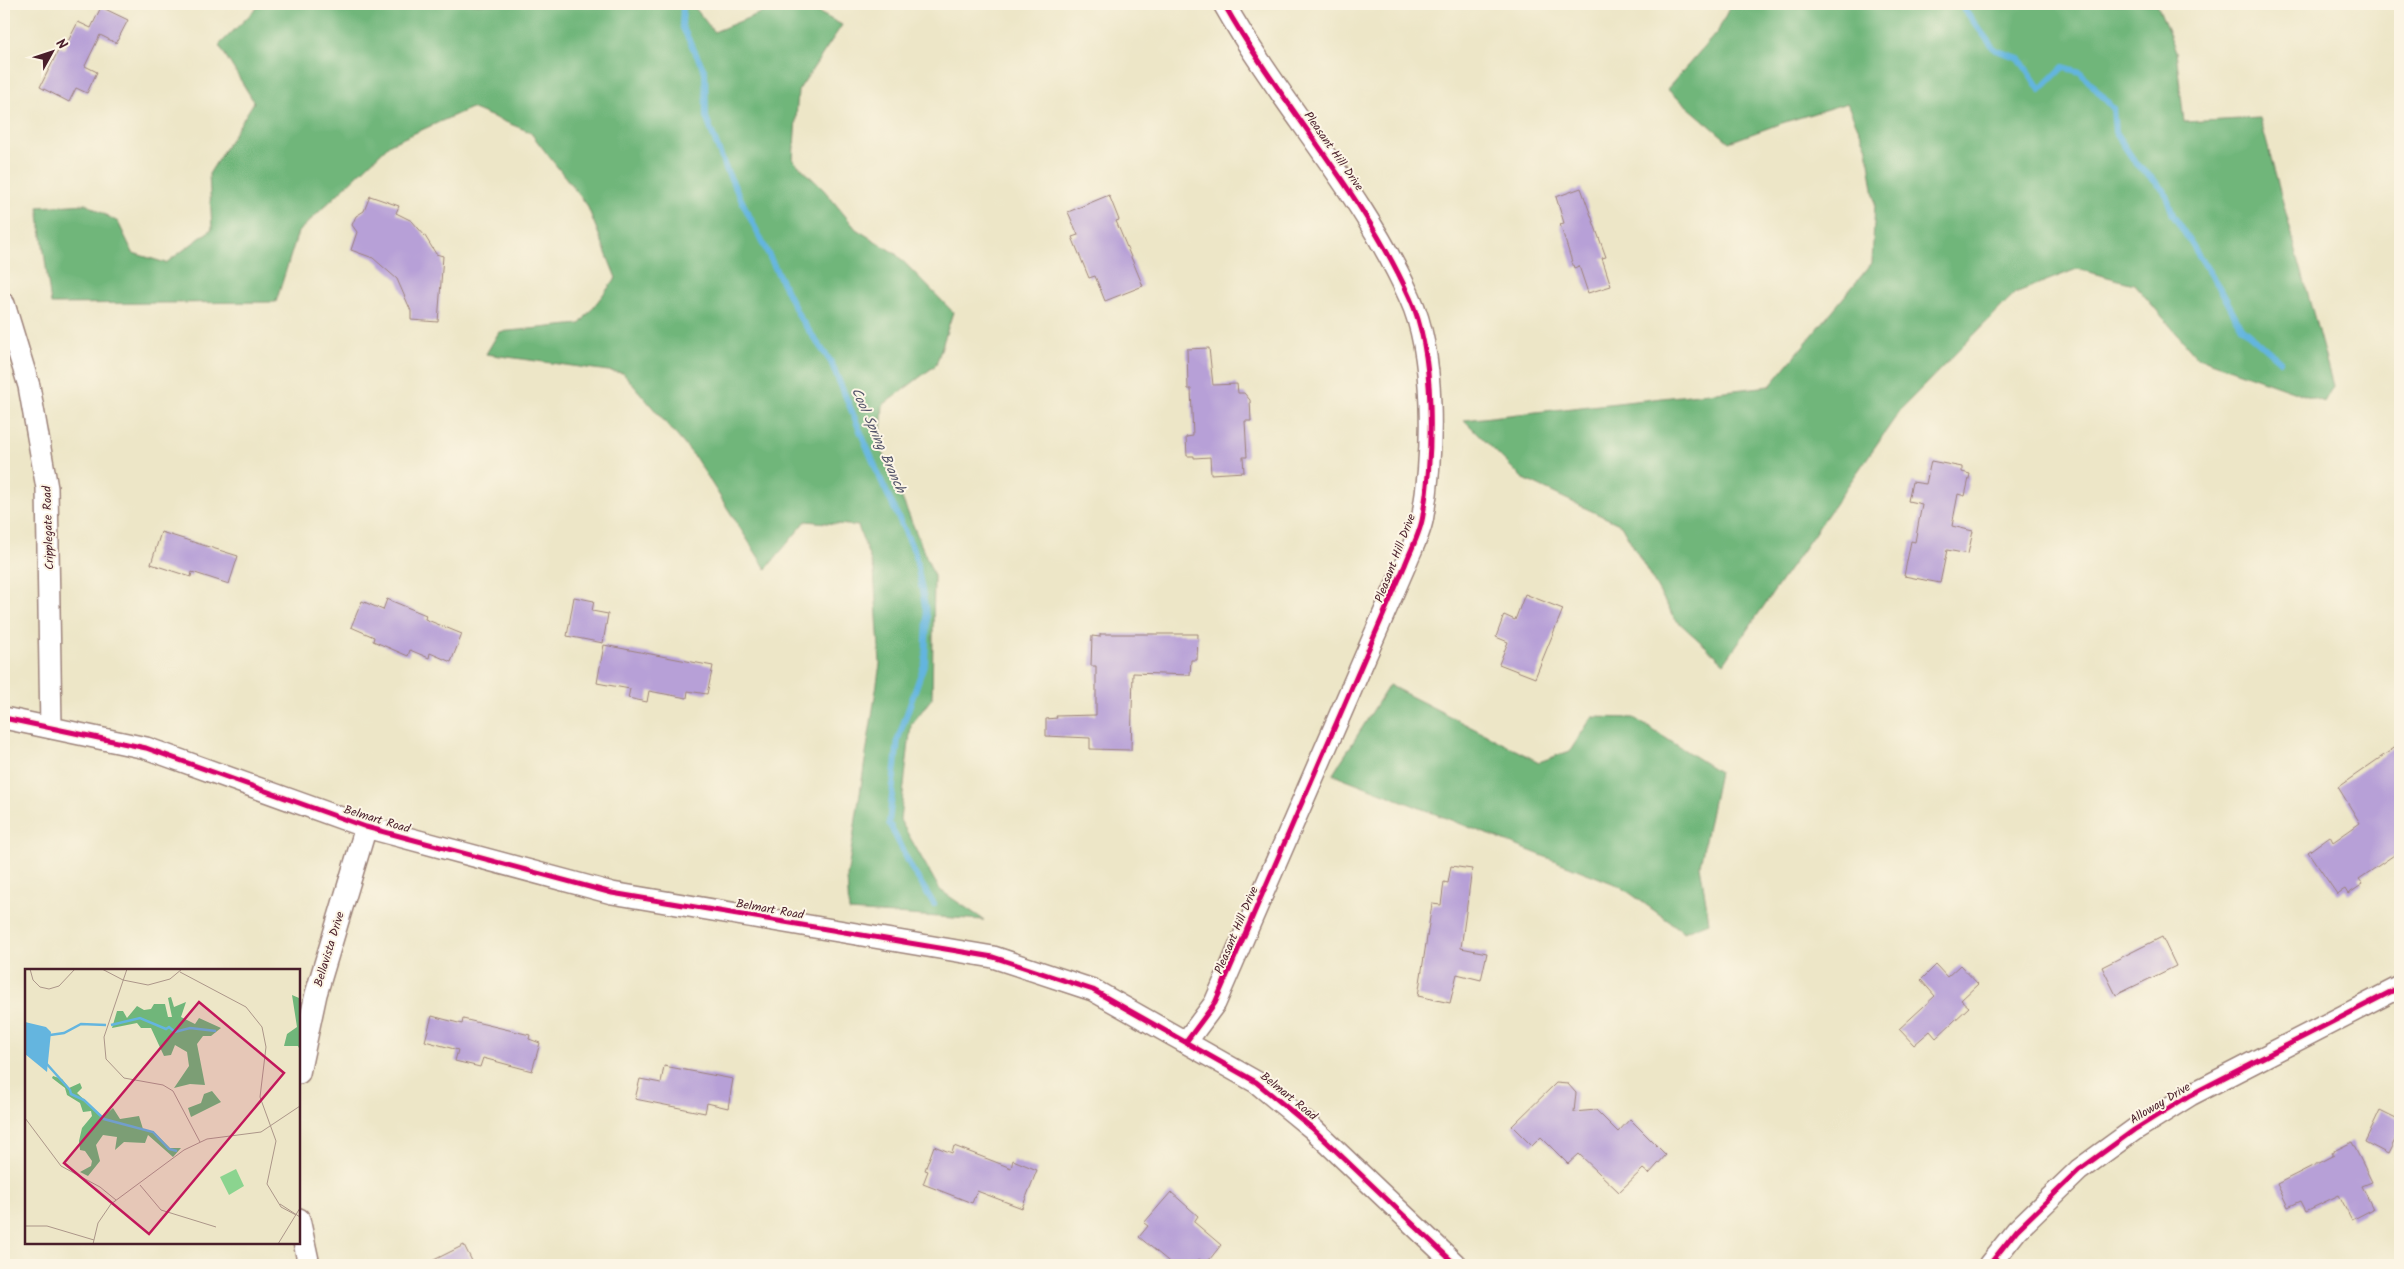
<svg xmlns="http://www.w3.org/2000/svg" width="2404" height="1269" viewBox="0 0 2404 1269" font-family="Kalam,sans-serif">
<rect width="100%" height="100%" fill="#fcf5e5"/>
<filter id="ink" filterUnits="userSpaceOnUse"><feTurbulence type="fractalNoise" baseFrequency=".02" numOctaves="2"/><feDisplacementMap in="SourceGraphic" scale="10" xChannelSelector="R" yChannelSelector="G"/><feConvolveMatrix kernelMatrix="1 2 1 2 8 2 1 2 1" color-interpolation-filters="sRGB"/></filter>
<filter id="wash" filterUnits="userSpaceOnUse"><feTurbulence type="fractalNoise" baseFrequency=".0096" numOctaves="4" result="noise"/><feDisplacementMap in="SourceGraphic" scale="20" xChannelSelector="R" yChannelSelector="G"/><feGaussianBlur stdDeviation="1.12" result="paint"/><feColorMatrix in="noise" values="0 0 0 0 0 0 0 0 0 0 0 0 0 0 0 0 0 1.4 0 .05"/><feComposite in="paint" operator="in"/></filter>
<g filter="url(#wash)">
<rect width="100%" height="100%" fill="#ede6c7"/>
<!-- forest -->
<path fill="#70b67a" stroke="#5d6a52" d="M 261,4 L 692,4 L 714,32 L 770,9 L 806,6 L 842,25 L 798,91 L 793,160 L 824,190 L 856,229 L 896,254 L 953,312 L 936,365 L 883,405 L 880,445 L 934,576 L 932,698 L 911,725 L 900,820 L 940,890 L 984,920 L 849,911 L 847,877 L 880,664 L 874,570 L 858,526 L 806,521 L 766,569 L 695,457 L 623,373 L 486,354 L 499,332 L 580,324 L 616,278 L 587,205 L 530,132 L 471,108 L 390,144 L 298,232 L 276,302 L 51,304 L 38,207 L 86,204 L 118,222 L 133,253 L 166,263 L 212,229 L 209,174 L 254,102 L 219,45 Z
M 1731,4 L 2157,4 L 2176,51 L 2184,122 L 2260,118 L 2333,386 L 2324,402 L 2197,357 L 2134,284 L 2077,269 L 2015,293 L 1902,408 L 1724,663 L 1675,619 L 1621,525 L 1522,478 L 1464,420 L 1770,386 L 1872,263 L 1875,203 L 1867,148 L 1847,103 L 1782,123 L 1729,142 L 1667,89 L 1718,31 Z
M 1389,685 L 1539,762 L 1570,751 L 1592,717 L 1634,718 L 1719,772 L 1700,865 L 1709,922 L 1684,932 L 1620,886 L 1333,774 Z"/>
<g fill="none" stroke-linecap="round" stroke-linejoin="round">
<!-- stream -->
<path stroke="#64b5df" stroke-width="6" d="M 683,4 L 682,26 L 705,72 L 706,117 L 726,169 L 800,318 L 831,362 L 880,478 L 915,553 L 927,617 L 925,662 L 898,739 L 889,823 L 912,869 L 934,904
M 1965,4 L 1963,8 L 1995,50 L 2019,58 L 2040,90 L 2063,67 L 2080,72 L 2113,108 L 2115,132 L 2135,162 L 2164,190 L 2173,215 L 2221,290 L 2241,327 L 2280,361"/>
</g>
<g id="blocks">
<!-- building -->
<path fill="#b7a0d7" d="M 101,7 L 128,20 L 116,43 L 100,35 L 85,66 L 97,72 L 87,93 L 76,88 L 69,102 L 40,87 L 60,47 L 64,49 L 78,22 L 91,28 Z
M 1581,188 L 1606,257 L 1602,258 L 1611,286 L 1588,293 L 1579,266 L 1574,268 L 1560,224 L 1564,223 L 1556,197 Z
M 1109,195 L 1119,220 L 1116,221 L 1143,286 L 1105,301 L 1095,276 L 1089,278 L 1072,237 L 1078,235 L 1068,212 Z
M 370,196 L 399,206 L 396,213 L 412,221 L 425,236 L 436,254 L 443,256 L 438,322 L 411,320 L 411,311 L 397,279 L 373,258 L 351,250 L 357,232 L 352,225 L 356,216 L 364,211 Z
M 1209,348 L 1213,385 L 1237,384 L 1238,393 L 1244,393 L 1250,400 L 1251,421 L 1245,421 L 1247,457 L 1243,457 L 1244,472 L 1211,474 L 1210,457 L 1194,458 L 1194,456 L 1187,456 L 1186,437 L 1193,436 L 1191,389 L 1188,389 L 1187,349 Z
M 1931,461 L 1962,467 L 1962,472 L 1970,474 L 1965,496 L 1958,494 L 1952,526 L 1973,531 L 1968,554 L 1947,550 L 1940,583 L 1904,576 L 1911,541 L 1915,542 L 1922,504 L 1908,501 L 1912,482 L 1926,484 Z
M 161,532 L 238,556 L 229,584 L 192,572 L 191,577 L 151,564 Z
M 1525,594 L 1563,609 L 1535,678 L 1499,664 L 1508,642 L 1496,637 L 1504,615 L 1515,620 Z
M 574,597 L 594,601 L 592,611 L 608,614 L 603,643 L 567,636 Z
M 387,599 L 426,615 L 425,619 L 462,634 L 451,662 L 430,653 L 429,658 L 410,650 L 408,656 L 373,641 L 374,637 L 351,627 L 362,601 L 383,610 Z
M 1100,634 L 1198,634 L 1197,660 L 1191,660 L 1190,675 L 1133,673 L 1131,750 L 1090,749 L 1090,738 L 1046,736 L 1046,719 L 1057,718 L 1056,716 L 1096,715 L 1096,666 L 1091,666 L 1092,636 L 1100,637 Z
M 604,645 L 713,666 L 707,694 L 688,691 L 687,698 L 649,691 L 647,702 L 628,698 L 630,689 L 597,683 Z
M 2400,744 L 2400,851 L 2359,879 L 2363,884 L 2348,894 L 2345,889 L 2337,894 L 2308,852 L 2330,836 L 2333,842 L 2360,823 L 2338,787 Z
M 1451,866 L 1472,869 L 1461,948 L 1487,953 L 1481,980 L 1457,974 L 1450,1003 L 1418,996 L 1432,904 L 1441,905 L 1444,882 L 1448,883 Z
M 2162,937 L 2176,966 L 2116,995 L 2102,967 Z
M 1936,965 L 1947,977 L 1960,965 L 1978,984 L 1961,1000 L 1969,1007 L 1936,1038 L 1930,1031 L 1914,1045 L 1899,1029 L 1935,996 L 1921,980 Z
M 432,1016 L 462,1024 L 463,1019 L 530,1035 L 529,1039 L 540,1043 L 532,1071 L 483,1058 L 480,1067 L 455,1061 L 458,1050 L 425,1041 Z
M 664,1066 L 733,1079 L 728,1108 L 707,1103 L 705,1113 L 635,1099 L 640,1079 L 661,1083 Z
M 1556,1083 L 1568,1084 L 1576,1093 L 1574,1112 L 1596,1110 L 1618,1132 L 1630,1119 L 1666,1155 L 1649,1174 L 1643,1169 L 1619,1192 L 1579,1154 L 1568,1164 L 1541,1137 L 1532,1146 L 1512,1126 Z
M 2380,1110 L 2400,1120 L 2400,1130 L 2388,1154 L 2365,1142 Z
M 2352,1142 L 2372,1182 L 2362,1186 L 2373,1209 L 2352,1220 L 2339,1195 L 2306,1211 L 2301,1201 L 2288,1207 L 2277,1184 L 2334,1155 L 2332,1152 Z
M 934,1146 L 952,1153 L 954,1146 L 1011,1168 L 1013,1160 L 1037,1170 L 1022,1208 L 977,1191 L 972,1203 L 923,1184 L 928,1171 L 925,1170 Z
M 1171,1192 L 1198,1216 L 1194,1222 L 1221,1245 L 1206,1264 L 1199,1259 L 1193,1265 L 1173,1265 L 1139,1237 L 1148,1226 L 1144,1223 Z
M 464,1245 L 474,1265 L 424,1265 Z"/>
</g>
</g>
<g filter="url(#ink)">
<use href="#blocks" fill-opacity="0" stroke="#9c8279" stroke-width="1"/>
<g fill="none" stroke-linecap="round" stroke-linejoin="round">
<defs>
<path id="street" d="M 4,304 L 29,386 L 47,488 L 51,728
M 4,718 L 146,748 L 366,827 L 612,893 L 993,957 L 1093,990 L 1256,1082 L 1312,1128 L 1456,1265
M 1186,1042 L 1215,1003 L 1405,565 C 1411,549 1421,532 1423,515 C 1433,455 1436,354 1410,298 C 1362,191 1281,105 1224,4
M 299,1073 L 316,994 L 366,827
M 299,1219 L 309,1265
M 1989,1265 L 2017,1230 L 2079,1170 L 2134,1130 L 2190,1095 L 2400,987"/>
</defs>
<!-- street casing -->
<use href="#street" stroke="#9c8279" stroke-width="24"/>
<!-- street -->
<use href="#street" stroke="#fff" stroke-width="21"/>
<defs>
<path id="cycleway" d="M 4,718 L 146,748 L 366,827 L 612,893 L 993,957 L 1093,990 L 1256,1082 L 1312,1128 L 1456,1265
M 1186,1042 L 1215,1003 L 1405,565 C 1411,549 1421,532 1423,515 C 1433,455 1436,354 1410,298 C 1362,191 1281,105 1224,4
M 1989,1265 L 2017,1230 L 2079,1170 L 2134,1130 L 2190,1095 L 2400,987"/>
</defs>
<!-- cycleway casing -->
<use href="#cycleway" stroke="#fcf5e5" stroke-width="8"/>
<!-- cycleway -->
<use href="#cycleway" stroke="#d6006c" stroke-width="5"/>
</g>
</g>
<g text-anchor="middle" stroke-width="4" stroke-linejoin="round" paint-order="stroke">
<!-- street labels -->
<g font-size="12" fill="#4a1f2b" stroke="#fcf5e5">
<text transform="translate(1334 151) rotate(55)" y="4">Pleasant Hill Drive</text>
<text transform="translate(48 528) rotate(-92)" y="4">Cripplegate Road</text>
<text transform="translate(1395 558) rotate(-69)" y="4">Pleasant Hill Drive</text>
<text transform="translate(377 819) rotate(17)" y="4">Belmart Road</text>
<text transform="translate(770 909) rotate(10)" y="4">Belmart Road</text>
<text transform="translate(1236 930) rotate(-67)" y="4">Pleasant Hill Drive</text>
<text transform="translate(329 949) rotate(-73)" y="4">Bellavista Drive</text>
<text transform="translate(1289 1096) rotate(39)" y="4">Belmart Road</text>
<text transform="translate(2160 1103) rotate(-31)" y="4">Alloway Drive</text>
</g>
<!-- water labels -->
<g font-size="14" font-style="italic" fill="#53546a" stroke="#fcf5e5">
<text transform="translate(879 440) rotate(66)" y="5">Cool Spring Branch</text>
</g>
</g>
<!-- overview -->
<g transform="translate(25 969)">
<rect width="275" height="275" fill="#ede6c7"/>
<path d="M 211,200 L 219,217 L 204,226 L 195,208 Z" fill="#8bd48f"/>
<path d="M 275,24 L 275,81 L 273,77 L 259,77 L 262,65 L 272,58 L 267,26 L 274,29 ZM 146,28 L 149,38 L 161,33 L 156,48 L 170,55 L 174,49 L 196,59 L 186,67 L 178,67 L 172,75 L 180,116 L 165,115 L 149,119 L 164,97 L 162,83 L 150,76 L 146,86 L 139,87 L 126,59 L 116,59 L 112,54 L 87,59 L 92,42 L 98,42 L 102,49 L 112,37 L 119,41 L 126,40 L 129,35 L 140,35 L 143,48 L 147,48 L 143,29 ZM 28,107 L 37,110 L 44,119 L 55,114 L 57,119 L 52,124 L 78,148 L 88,139 L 95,150 L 114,147 L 118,160 L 130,164 L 145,179 L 156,179 L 148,188 L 123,166 L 120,174 L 99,173 L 90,181 L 92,168 L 78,166 L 71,176 L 75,192 L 63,207 L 55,203 L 66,197 L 67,192 L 60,182 L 55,181 L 54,172 L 57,159 L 67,147 L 66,142 L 58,143 L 55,134 L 42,126 L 40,119 L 27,109 ZM 187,122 L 196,133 L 166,148 L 163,139 L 176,134 L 179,125 Z" fill="#70b67a"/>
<path d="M 0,53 L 21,58 L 26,63 L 22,103 L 0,85 Z" fill="#64b5df"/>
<path fill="none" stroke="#64b5df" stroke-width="2.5" d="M 86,56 L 115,49 L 141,60 L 144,58 L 150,63 L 165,59 L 191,62M 25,66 L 39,64 L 56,55 L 81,56M 21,94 L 45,121 L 46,125 L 59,131 L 79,150 L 128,163 L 144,180 L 152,182"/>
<path fill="none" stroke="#ac9689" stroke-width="1" d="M 5,0 L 8,11 L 15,18 L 24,20 L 34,17 L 50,0M 77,0 L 98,11 L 123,16 L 145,10 L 157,0M 102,0 L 79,68 L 81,90 L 99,109 L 138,116 L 148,122 L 175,173M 155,3 L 221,38 L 237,58 L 241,78 L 235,128 L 251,172 L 242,215 L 256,238 L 271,246M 0,149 L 36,197 L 75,218 L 91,231M 115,216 L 136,241 L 191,258M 255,235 L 275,248M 0,257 L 22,257 L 69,271M 68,275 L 73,254 L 86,235 L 159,181 L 182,170 L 236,163 L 275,137M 253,275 L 275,239"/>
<path fill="#c2185b" fill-opacity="0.15" stroke="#c2185b" stroke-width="2.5" d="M 174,33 L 259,104 L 124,265 L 39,194 Z"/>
<rect width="275" height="275" fill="none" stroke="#4a1f2b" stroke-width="2.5"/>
</g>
<!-- margin -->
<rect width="2404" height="1269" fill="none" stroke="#fcf5e5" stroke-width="20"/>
<!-- north arrow -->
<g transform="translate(52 52) rotate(50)" stroke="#fcf5e5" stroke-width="4" paint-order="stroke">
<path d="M0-4L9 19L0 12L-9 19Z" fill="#4a1f2b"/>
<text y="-8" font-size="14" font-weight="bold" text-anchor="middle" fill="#4a1f2b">N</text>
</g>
</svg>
